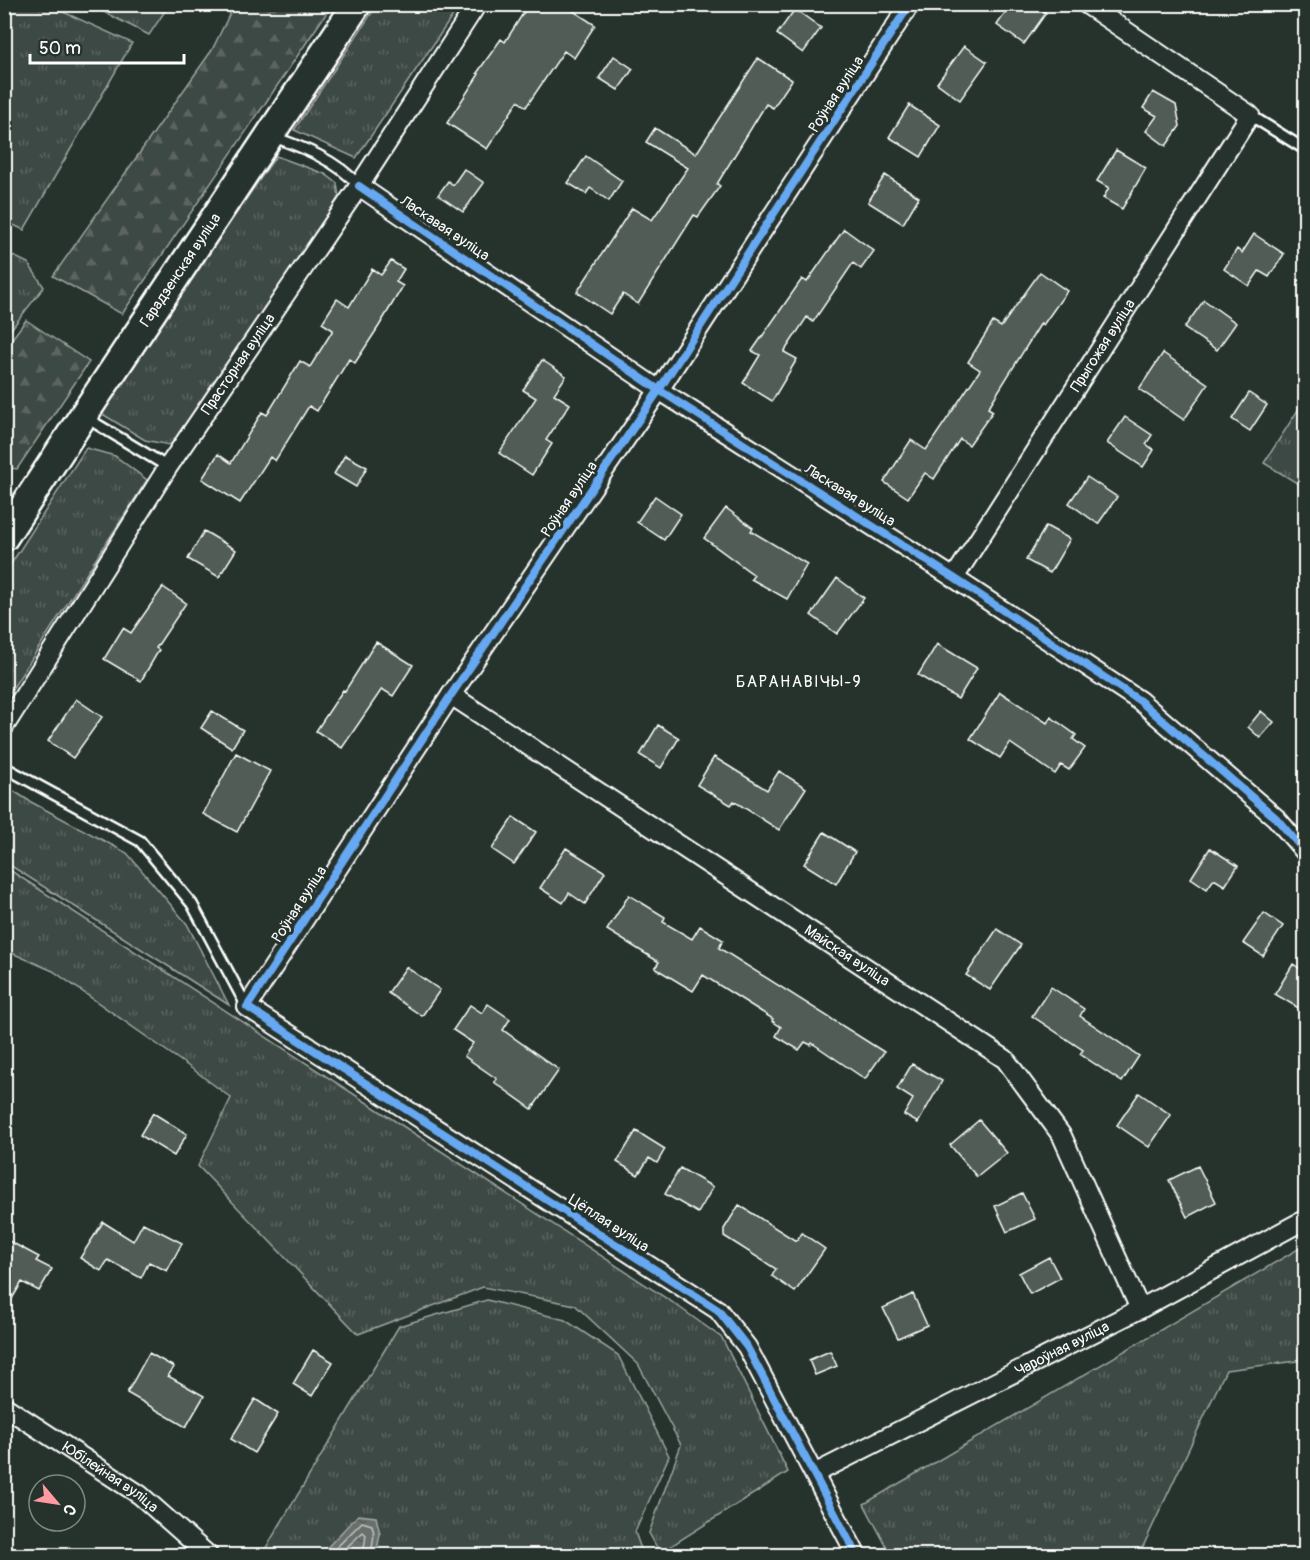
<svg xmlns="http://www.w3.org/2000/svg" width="1310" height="1560" viewBox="0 0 1310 1560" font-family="Pangolin,sans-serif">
<defs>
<pattern id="grass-tufts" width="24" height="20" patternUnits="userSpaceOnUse" patternTransform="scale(1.5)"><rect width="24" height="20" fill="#3e4944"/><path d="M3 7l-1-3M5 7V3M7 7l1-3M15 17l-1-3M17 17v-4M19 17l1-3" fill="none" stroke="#5b6460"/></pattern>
<pattern id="forest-firs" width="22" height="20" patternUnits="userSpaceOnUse" patternTransform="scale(1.5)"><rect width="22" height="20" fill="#3e4944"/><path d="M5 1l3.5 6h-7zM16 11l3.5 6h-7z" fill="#5b6460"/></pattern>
<pattern id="water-ripples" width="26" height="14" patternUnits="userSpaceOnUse" patternTransform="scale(1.5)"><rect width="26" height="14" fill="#67706c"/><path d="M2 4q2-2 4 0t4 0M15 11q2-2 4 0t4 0" fill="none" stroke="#575a59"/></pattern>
</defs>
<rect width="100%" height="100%" fill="#26332d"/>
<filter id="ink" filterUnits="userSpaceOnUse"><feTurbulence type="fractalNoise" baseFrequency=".0167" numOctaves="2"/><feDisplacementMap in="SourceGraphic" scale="12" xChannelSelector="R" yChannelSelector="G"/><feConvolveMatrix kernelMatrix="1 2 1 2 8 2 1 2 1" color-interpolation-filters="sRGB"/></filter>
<g filter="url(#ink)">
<!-- grass -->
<path fill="url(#grass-tufts)" stroke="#9ea4a2" stroke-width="1.5" d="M 5,4 L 48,5 L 132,43 L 24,230 L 5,221 Z
M 90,5 L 169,5 L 149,35 Z
M 377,5 L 460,5 L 356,158 L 294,130 Z
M 276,156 L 325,174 L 337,183 L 339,197 L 174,446 L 145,440 L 99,412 Z
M 5,252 L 28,263 L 44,287 L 5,337 Z
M 1305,399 L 1305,488 L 1264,463 Z
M 86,448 L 115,456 L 147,480 L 5,700 L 5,573 Z
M 4,785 L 31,802 L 127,853 L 187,924 L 229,1005 L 5,862 Z
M 5,867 L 415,1134 L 672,1302 L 722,1338 L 788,1472 L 660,1553 L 649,1533 L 681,1445 L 638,1364 L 575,1305 L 483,1287 L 358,1334 L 198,1166 L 231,1098 L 198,1073 L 53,971 L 5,950 Z
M 1305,1245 L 1305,1360 L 1226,1370 L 1139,1555 L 891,1555 L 864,1504 Z
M 487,1300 L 565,1320 L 618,1355 L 669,1456 L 635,1532 L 643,1555 L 261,1556 L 399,1326 Z"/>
<!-- forest -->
<path fill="url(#forest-firs)" stroke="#9ea4a2" stroke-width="1.5" d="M 234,5 L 332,5 L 122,314 L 53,276 L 212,50 Z
M 26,320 L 89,362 L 17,469 L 5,467 L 5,348 Z"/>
<!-- water -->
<path fill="url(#water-ripples)" stroke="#a4a9a7" stroke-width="1.5" d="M 358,1515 L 376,1517 L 380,1534 L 376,1555 L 320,1555 Z"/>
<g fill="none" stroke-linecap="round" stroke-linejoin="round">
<!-- shore -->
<path stroke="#c2c6c4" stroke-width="1.5" d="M 328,1556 L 362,1522 L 372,1525 L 374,1534 L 371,1556
M 337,1556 L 363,1532 L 366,1535 L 363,1556"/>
</g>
<!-- building -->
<path fill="#515c57" stroke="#fff" stroke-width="1.5" d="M 529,4 L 563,4 L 595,25 L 574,58 L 564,51 L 526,107 L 518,101 L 487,149 L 447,123 L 479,74 L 477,73 L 501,39 L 505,42 Z
M 1011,4 L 1034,4 L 1046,13 L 1024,44 L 997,25 Z
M 795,9 L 821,28 L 803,53 L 777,34 Z
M 964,46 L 987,62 L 960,100 L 937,83 Z
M 614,56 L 633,69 L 618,90 L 599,78 Z
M 758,58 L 792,80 L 773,108 L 766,104 L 717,184 L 720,186 L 698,217 L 694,215 L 638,304 L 623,294 L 610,314 L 577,292 L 632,208 L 652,220 L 688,168 L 646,142 L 655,128 L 696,154 Z
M 1153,92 L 1176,105 L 1180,126 L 1166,146 L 1146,131 L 1157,116 L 1143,108 Z
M 909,105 L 940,125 L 921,157 L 889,137 Z
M 1116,150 L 1146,168 L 1122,209 L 1103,198 L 1109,188 L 1097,181 Z
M 586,156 L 622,181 L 609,201 L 590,188 L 586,194 L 568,183 Z
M 464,169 L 484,183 L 463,212 L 438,195 L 448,181 L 453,185 Z
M 885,175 L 919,197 L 903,224 L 868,202 Z
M 844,229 L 874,251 L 861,269 L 853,263 L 813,322 L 807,317 L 784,352 L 797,359 L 772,401 L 743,383 L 760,355 L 752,351 L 802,279 L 807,282 Z
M 1254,234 L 1284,254 L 1269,277 L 1259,271 L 1249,286 L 1224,269 L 1237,249 L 1242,253 Z
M 391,261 L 404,269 L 396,282 L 403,286 L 379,326 L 355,363 L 349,359 L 317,411 L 309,406 L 275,461 L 270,457 L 240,503 L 202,479 L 218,454 L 231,463 L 262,412 L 267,415 L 300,361 L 310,367 L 333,330 L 322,323 L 337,299 L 349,307 L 372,269 L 381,275 Z
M 1040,272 L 1067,291 L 1043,325 L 1041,323 L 988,408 L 993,411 L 969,445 L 960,439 L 934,479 L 925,473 L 908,498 L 884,482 L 911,440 L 926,450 L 980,370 L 968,362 L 993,322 L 1001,327 Z
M 1204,300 L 1236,323 L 1217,350 L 1184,328 Z
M 1163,353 L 1208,384 L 1184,420 L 1139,389 Z
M 542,360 L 566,376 L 554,394 L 570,404 L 546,440 L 552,444 L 532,475 L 499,453 L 536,398 L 523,390 Z
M 1249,393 L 1267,405 L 1250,431 L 1232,419 Z
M 1125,417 L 1152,435 L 1146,444 L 1154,450 L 1143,467 L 1107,443 Z
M 345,455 L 367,467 L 356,487 L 334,474 Z
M 1087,477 L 1117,497 L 1098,524 L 1069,503 Z
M 655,496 L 681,514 L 664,540 L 637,522 Z
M 726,508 L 753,528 L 751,531 L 807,564 L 787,599 L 751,579 L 754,575 L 704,538 Z
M 1046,526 L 1070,539 L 1050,573 L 1026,560 Z
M 204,531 L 236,550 L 219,577 L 188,559 Z
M 837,578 L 864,598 L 837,634 L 811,615 Z
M 163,587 L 186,603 L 156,648 L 159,650 L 141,681 L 104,659 L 123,628 L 131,633 Z
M 376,642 L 413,665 L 393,696 L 382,689 L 342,748 L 316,731 L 343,690 L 345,691 Z
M 937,644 L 977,668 L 958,699 L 918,675 Z
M 1000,692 L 1047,723 L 1051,717 L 1076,735 L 1073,739 L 1085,748 L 1069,770 L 1061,765 L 1055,774 L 1010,743 L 1000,758 L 970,739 Z
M 76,699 L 102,717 L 73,758 L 48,741 Z
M 212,711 L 243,730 L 232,748 L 201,728 Z
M 1261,711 L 1274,722 L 1260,738 L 1248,727 Z
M 658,725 L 679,738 L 661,768 L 640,755 Z
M 236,753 L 270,771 L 237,832 L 203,814 Z
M 714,757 L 767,790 L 779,771 L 806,788 L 779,830 L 734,801 L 731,805 L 697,785 Z
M 513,817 L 536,832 L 514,864 L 492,849 Z
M 824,832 L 855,852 L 836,884 L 804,864 Z
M 566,848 L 605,872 L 585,904 L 569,893 L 563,903 L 540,888 Z
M 1210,848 L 1238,866 L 1225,886 L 1214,879 L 1207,889 L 1191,878 Z
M 629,895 L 665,917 L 663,922 L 692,939 L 700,926 L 723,940 L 719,948 L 884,1052 L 865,1079 L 812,1043 L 811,1045 L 805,1042 L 799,1050 L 776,1036 L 781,1027 L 772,1021 L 773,1019 L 703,975 L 693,991 L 655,968 L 659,962 L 607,930 Z
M 1264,913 L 1283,926 L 1263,956 L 1243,943 Z
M 997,929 L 1021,945 L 990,990 L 966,975 Z
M 1293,964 L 1305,972 L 1305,1012 L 1275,994 Z
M 406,967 L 440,990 L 422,1016 L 388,993 Z
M 1051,987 L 1084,1009 L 1080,1016 L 1139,1056 L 1122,1082 L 1080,1054 L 1083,1050 L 1032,1016 Z
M 488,1004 L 510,1019 L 503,1030 L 559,1070 L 532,1109 L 494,1082 L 497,1079 L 464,1056 L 473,1043 L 453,1030 L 470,1005 L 482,1013 Z
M 912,1064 L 942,1081 L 918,1123 L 904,1115 L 913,1099 L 897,1089 Z
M 1139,1093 L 1171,1115 L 1149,1147 L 1117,1125 Z
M 153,1113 L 187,1134 L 174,1156 L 140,1135 Z
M 979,1120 L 1007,1153 L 977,1177 L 950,1145 Z
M 636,1131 L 665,1149 L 657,1163 L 649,1158 L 638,1175 L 617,1162 Z
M 1198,1166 L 1216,1202 L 1187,1217 L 1169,1180 Z
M 680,1168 L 713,1187 L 698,1213 L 665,1194 Z
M 1022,1193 L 1035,1219 L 1007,1232 L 995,1206 Z
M 739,1205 L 796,1241 L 802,1233 L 825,1249 L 795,1292 L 772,1276 L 776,1269 L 724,1236 L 724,1229 Z
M 103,1222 L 133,1241 L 143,1223 L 182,1243 L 167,1271 L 149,1262 L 141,1278 L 108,1260 L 101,1271 L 80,1258 Z
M 9,1241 L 39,1257 L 36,1261 L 52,1269 L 39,1291 L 22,1282 L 4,1312 L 4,1250 Z
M 1049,1257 L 1060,1278 L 1030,1294 L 1019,1273 Z
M 913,1294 L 927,1325 L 898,1338 L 883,1308 Z
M 313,1350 L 333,1362 L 312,1396 L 293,1384 Z
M 830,1351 L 837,1366 L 815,1375 L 809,1360 Z
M 149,1353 L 174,1367 L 168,1376 L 204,1396 L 186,1427 L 127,1393 Z
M 255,1399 L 278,1414 L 254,1453 L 231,1439 Z"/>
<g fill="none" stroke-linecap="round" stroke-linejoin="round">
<defs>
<path id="lane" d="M 1250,115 L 1306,150
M 271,136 C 302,147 337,160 359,186
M 85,417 L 168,467
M 4,767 L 140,841 L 192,904 L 247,1007"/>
<g id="street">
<path d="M 359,186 L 659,390 L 954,578 L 1140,701 L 1276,818 L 1306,853"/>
<path id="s1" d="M 954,578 L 1250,115 L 1086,4"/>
<path id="s2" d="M 451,695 L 1005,1059 L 1062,1136 L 1140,1309"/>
<path id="s3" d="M 4,727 L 168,467 L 359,186 L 477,4"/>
<path id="s4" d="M 4,1406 L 140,1495 L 209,1556"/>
<path id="s5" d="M 814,1474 L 1140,1309 L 1306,1219"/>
<path d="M 857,1556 L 747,1347 L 718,1310 L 247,1007 L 451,695 L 659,390 L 910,4"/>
</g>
<g id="secondary">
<path id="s6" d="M 4,537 L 83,416 L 357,4"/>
</g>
</defs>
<!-- lane casing -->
<use href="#lane" stroke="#fff" stroke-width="14"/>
<!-- street casing -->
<use href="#street" stroke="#fff" stroke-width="22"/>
<!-- secondary casing -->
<use href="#secondary" stroke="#fff" stroke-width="32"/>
<!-- lane -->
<use href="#lane" stroke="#26332d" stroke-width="9"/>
<!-- street -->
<use href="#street" stroke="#26332d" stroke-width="18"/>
<!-- secondary -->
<use href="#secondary" stroke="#26332d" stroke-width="27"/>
<defs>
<path id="cycleway" d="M 359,186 L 659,390 L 954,578 L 1140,701 L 1276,818 L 1306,853
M 857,1556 L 747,1347 L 718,1310 L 247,1007 L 451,695 L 659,390 L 910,4"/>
</defs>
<!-- cycleway casing -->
<use href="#cycleway" stroke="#26332d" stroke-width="11"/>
<!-- cycleway -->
<use href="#cycleway" stroke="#66a8f1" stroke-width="8"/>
</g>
</g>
<g text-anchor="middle" stroke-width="6" stroke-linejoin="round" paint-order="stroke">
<!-- street labels -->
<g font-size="15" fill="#fff" stroke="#26332d">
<text transform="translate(836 94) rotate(-57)" y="5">Роўная вуліца</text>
<text transform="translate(445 228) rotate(34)" y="5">Ласкавая вуліца</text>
<text dy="5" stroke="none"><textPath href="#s6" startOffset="320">Гарадзенская вуліца</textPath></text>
<text dy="5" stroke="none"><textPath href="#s1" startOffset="276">Прыгожая вуліца</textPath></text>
<text dy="5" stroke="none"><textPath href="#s3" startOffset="432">Прасторная вуліца</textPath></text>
<text transform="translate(850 495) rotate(32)" y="5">Ласкавая вуліца</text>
<text transform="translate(569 499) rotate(-56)" y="5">Роўная вуліца</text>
<text transform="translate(299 904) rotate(-57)" y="5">Роўная вуліца</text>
<text dy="5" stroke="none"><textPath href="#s2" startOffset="474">Майская вуліца</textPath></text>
<text transform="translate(609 1223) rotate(33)" y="5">Цёплая вуліца</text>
<text dy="5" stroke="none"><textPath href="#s5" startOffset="278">Чароўная вуліца</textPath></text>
<text dy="5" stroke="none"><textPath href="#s4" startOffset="128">Юбілейная вуліца</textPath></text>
</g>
<!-- neighbourhood labels -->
<g font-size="16" letter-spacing="1.5" fill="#fff" stroke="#26332d">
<text x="799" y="687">БАРАНАВІЧЫ-9</text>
</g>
</g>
<!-- margin -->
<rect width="1310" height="1560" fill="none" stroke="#26332d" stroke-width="24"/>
<rect x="12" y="12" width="1286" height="1536" fill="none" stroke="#fff" stroke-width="2" filter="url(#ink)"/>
<!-- north arrow -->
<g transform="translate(57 1503) rotate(119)"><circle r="28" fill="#26332d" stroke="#7d8581" stroke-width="1.5"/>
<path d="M0-4.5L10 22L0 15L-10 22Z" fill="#ff9aa2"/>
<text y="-9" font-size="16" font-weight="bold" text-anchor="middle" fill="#ffffff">С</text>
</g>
<!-- scale -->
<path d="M30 54v9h154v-9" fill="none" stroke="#ffffff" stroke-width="3"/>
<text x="39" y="54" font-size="18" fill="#ffffff" stroke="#26332d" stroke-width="4.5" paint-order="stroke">50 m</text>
</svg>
